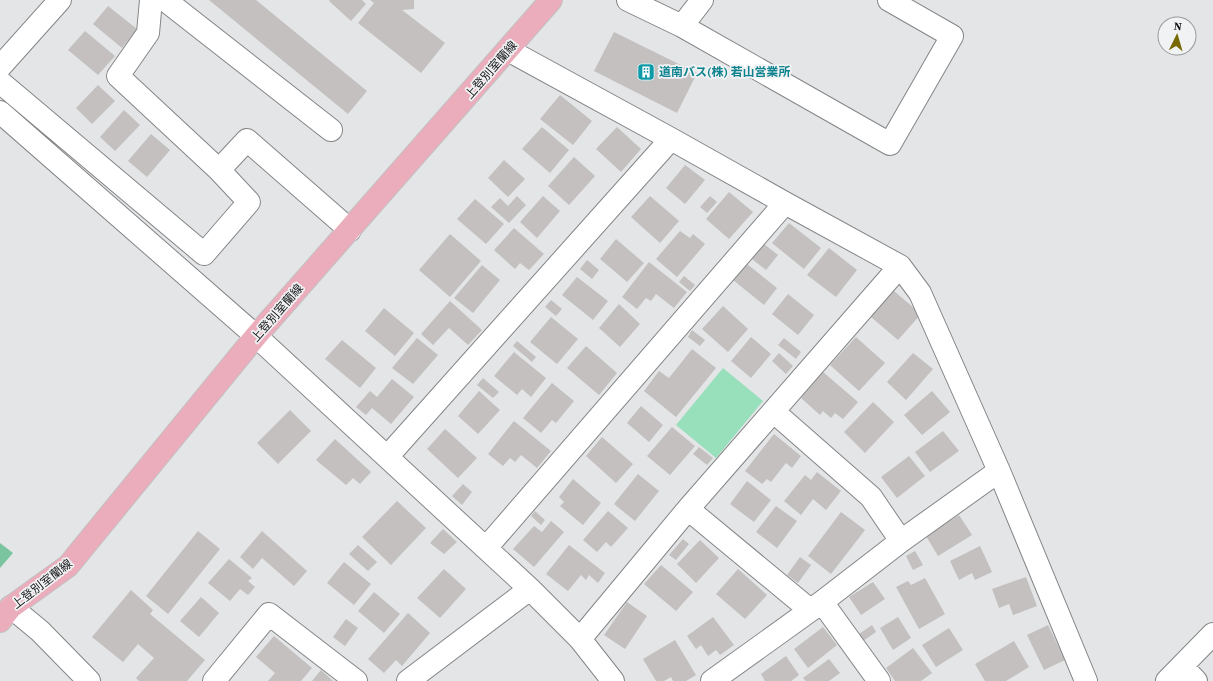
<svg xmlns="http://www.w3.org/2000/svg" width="1213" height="681" viewBox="0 0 1213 681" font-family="'Source Serif 4','Noto Sans JP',serif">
<rect width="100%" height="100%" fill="#e3e5e7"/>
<!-- green -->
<path fill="#98e0bc" d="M 723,368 L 763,401 L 716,458 L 676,425 Z"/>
<!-- forest -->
<path fill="#7ac4a0" d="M 0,543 L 13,553 L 0,568 Z"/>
<!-- building -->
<path fill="#c3c0bf" d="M 209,0 L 256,0 L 367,91 L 348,114 Z
M 330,0 L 362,0 L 366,4 L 351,21 L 329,1 Z
M 370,0 L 414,0 L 414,9 L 402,10 L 445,43 L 421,73 L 358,23 L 374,3 Z
M 108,6 L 137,29 L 122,48 L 93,24 Z
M 85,31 L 115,56 L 98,75 L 68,50 Z
M 614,32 L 697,73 L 677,113 L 594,71 Z
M 98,85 L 115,101 L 92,124 L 76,108 Z
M 560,95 L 592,121 L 573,145 L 540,119 Z
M 124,110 L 140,125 L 115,151 L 100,137 Z
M 542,127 L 569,150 L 550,173 L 522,149 Z
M 617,127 L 641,149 L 621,172 L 596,149 Z
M 151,134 L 170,150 L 147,177 L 128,161 Z
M 574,157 L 595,176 L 569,205 L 548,186 Z
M 504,160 L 525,179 L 508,197 L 488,178 Z
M 685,165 L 705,180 L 685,204 L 666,188 Z
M 729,192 L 753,212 L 729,239 L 706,219 Z
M 517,196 L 526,205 L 509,223 L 491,207 L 500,198 L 508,206 Z
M 543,196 L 560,211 L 537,238 L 520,222 Z
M 650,196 L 679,221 L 660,243 L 631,217 Z
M 710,196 L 717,202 L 707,213 L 700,207 Z
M 475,199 L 504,224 L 486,244 L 457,219 Z
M 789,223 L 821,248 L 804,269 L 772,243 Z
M 514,228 L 544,254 L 529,270 L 520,263 L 515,269 L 494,250 Z
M 680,231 L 690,238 L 693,234 L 705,244 L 677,277 L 656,259 Z
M 450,234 L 481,261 L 450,297 L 419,270 Z
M 616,239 L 644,263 L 627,282 L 600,259 Z
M 764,244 L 778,255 L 766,270 L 752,259 Z
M 829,248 L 857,270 L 836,297 L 807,275 Z
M 587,260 L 599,270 L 592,279 L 580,269 Z
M 649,262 L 687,292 L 674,308 L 656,294 L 651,301 L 646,298 L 637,309 L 622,297 Z
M 747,264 L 777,288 L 764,305 L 733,280 Z
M 482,265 L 500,280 L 473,313 L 454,298 Z
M 684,276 L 695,285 L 690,291 L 679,282 Z
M 577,277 L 608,301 L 593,320 L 562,295 Z
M 894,291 L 921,314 L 898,340 L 871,317 Z
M 788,294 L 814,315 L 798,335 L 772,314 Z
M 551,300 L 562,309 L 556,316 L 545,307 Z
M 450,301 L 482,330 L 468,345 L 449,328 L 433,345 L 421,334 Z
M 619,304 L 640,324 L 620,347 L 599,328 Z
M 723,306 L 748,329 L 728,352 L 702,329 Z
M 384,308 L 414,333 L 395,356 L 365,331 Z
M 551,317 L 578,339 L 557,364 L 530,342 Z
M 692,330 L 705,340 L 700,346 L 688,337 Z
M 751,337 L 771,354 L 751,378 L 731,361 Z
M 856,337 L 885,363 L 859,391 L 830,365 Z
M 417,338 L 438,355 L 413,384 L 392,368 Z
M 784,338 L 801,352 L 796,359 L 778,345 Z
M 342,340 L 376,368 L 360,388 L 325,359 Z
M 517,341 L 536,357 L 532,362 L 513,346 Z
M 586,346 L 617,373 L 599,395 L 567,368 Z
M 692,349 L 716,368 L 676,417 L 644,391 L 659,371 L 669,378 Z
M 514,352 L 546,378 L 531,397 L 522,389 L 517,395 L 494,376 Z
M 779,353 L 793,366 L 786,374 L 772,361 Z
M 913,353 L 933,369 L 906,400 L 887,382 Z
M 823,372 L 858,402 L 843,419 L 835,413 L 831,418 L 823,411 L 820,415 L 801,398 Z
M 483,378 L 499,392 L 493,398 L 477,385 Z
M 392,379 L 414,397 L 391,424 L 372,408 L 366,415 L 356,407 L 370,391 L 377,397 Z
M 552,383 L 574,401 L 556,423 L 552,420 L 541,433 L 523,418 Z
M 479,391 L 500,410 L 478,434 L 458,416 Z
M 932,391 L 950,412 L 922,435 L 904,415 Z
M 873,402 L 894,422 L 865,453 L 844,432 Z
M 641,406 L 663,425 L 649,442 L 627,423 Z
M 290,410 L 311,431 L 278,464 L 257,443 Z
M 514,421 L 551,451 L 537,468 L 521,455 L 515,462 L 510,458 L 503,466 L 488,454 Z
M 672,427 L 695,446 L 670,475 L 647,456 Z
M 445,429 L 477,458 L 458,478 L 427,449 Z
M 943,431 L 959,451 L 930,472 L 915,452 Z
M 774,434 L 801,456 L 792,468 L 786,463 L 771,482 L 767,479 L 762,484 L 745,471 Z
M 602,437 L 633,464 L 616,483 L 586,456 Z
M 335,439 L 371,472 L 360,484 L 353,478 L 346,485 L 316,460 Z
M 699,447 L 713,458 L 707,465 L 693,454 Z
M 909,456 L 925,476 L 897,498 L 881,477 Z
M 817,472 L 841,491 L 826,510 L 813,499 L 801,515 L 784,501 L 805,475 L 811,480 Z
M 638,474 L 659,491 L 635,521 L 614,504 Z
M 573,479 L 601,503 L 583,525 L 560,506 L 564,502 L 559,497 Z
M 747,481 L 771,500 L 754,522 L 730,504 Z
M 463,484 L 472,492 L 462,505 L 452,496 Z
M 397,501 L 426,528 L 391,565 L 362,537 Z
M 776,506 L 797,521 L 777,548 L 756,532 Z
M 535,511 L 545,520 L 541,525 L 531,516 Z
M 608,511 L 628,528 L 611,547 L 606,542 L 597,552 L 583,540 Z
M 841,512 L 865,530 L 831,574 L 808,556 Z
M 959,515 L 972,535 L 938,556 L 926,536 Z
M 551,521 L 564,532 L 534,567 L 513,549 L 534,526 L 542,532 Z
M 443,529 L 457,542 L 444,554 L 430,543 Z
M 198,531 L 220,549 L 168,614 L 146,596 Z
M 262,531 L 307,571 L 294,586 L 262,558 L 253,569 L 240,557 Z
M 683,539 L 689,544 L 676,560 L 669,555 Z
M 700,540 L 719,558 L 696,583 L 677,564 Z
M 358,545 L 377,562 L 368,571 L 349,554 Z
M 569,545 L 605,573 L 598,583 L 589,575 L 586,580 L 581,575 L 568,591 L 546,574 Z
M 980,546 L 992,572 L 975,580 L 972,573 L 959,580 L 950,561 Z
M 915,551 L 923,565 L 913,570 L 906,556 Z
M 800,557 L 811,565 L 798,583 L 787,575 Z
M 229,559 L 252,578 L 248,581 L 255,587 L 248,595 L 240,589 L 230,601 L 208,583 Z
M 344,562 L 371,584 L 354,605 L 327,583 Z
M 661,565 L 693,592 L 676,611 L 644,584 Z
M 444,569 L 466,589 L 440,618 L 417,598 Z
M 738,569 L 767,595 L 745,619 L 716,594 Z
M 1026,577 L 1037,606 L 1013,615 L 1009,604 L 999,608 L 992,589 Z
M 925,578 L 945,614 L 919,629 L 896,587 L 908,581 L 911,585 Z
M 873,582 L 885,599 L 861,615 L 849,597 Z
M 131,590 L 153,610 L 150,614 L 205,660 L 187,681 L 139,681 L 136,678 L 154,658 L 138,644 L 123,662 L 92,637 Z
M 374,592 L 400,614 L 384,633 L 358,611 Z
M 201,597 L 219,613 L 199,637 L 180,621 Z
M 627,602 L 647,616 L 625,649 L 604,635 Z
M 408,613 L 430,633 L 402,666 L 396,660 L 384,673 L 368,659 Z
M 713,617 L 734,645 L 720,655 L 716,650 L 708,656 L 701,645 L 696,649 L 687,636 Z
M 898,617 L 911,638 L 893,650 L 880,628 Z
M 346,619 L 358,628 L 345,646 L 333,637 Z
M 872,625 L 876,632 L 863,641 L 859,634 Z
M 1048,625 L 1065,660 L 1044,670 L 1027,635 Z
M 823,627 L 837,645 L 808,668 L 794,649 Z
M 949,628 L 963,650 L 936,667 L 922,645 Z
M 274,636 L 312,668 L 301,681 L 268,681 L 275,673 L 256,657 Z
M 675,640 L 696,675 L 686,681 L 673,681 L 671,677 L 664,681 L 656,681 L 643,659 Z
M 1014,641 L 1029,667 L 1006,681 L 985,681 L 975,664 Z
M 913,648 L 932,673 L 921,681 L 895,681 L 886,668 Z
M 786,656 L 799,675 L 791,681 L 765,681 L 761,674 Z
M 829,659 L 840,673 L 829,681 L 806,681 L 803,678 Z
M 321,670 L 333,681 L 312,681 Z"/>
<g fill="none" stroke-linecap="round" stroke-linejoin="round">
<defs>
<path id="minor" d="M 151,0 L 148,33 L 118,76 L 219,170 L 247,140 L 350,230
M 165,0 L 331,130
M 628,0 L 682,26 L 702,0
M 682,26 L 890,144 L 952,36 L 889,0
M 508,50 L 671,139 L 785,203 L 900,266 L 920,293 L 999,471 L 1086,681
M 0,67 L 60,0
M 0,82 L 204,254 L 249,202 L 219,170
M 0,112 L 256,336 L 530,589 L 580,639 L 613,681
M 774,412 L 871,497 L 901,541
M 387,457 L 671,139
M 688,509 L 810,610
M 486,548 L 785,203
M 822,602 L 879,681
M 11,607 L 40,631 L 89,681
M 580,639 L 688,509 L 900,266
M 1182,666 L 1196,681
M 214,681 L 269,614 L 356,681
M 408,681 L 530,589
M 712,681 L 822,602 L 901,541 L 999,471
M 1167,681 L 1213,634"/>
<path id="major" d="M 0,621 L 11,607 L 68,566 L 256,336 L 551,0"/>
</defs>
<!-- minor casing -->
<use href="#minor" stroke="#838587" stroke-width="24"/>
<!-- major casing -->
<use href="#major" stroke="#c2c2c2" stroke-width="24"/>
<!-- minor -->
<use href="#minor" stroke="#fff" stroke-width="22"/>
<!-- major -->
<use href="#major" stroke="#ebacbb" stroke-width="22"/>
</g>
<!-- icons -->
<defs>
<symbol id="building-square" viewBox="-11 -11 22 22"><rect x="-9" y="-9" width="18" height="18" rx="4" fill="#0f9aa8" stroke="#f0f2f4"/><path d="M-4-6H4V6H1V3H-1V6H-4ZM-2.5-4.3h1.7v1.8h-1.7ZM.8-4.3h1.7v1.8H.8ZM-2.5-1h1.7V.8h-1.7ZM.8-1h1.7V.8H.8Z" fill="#fff"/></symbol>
</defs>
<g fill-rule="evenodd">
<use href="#building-square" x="636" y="62" width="20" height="20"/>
</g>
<g text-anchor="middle" stroke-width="3.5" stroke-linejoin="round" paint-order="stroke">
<!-- street labels -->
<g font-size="12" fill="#151516" stroke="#f0f2f4">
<text transform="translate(491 70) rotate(-49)" y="4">上登別室蘭線</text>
<text transform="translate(277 313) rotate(-49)" y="4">上登別室蘭線</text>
<text transform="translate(42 584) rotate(-38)" y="4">上登別室蘭線</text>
</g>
<!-- culture labels -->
<g font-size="12" font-weight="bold" fill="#0d838f" stroke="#f0f2f4" text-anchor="start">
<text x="659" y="76">道南バス(株) 若山営業所</text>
</g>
</g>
<!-- north arrow -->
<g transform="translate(1177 36) rotate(5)"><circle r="19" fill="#f0f2f4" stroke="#989a9b"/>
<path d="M0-3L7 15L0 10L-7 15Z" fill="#776800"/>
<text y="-6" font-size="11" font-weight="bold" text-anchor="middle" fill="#151516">N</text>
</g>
</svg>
